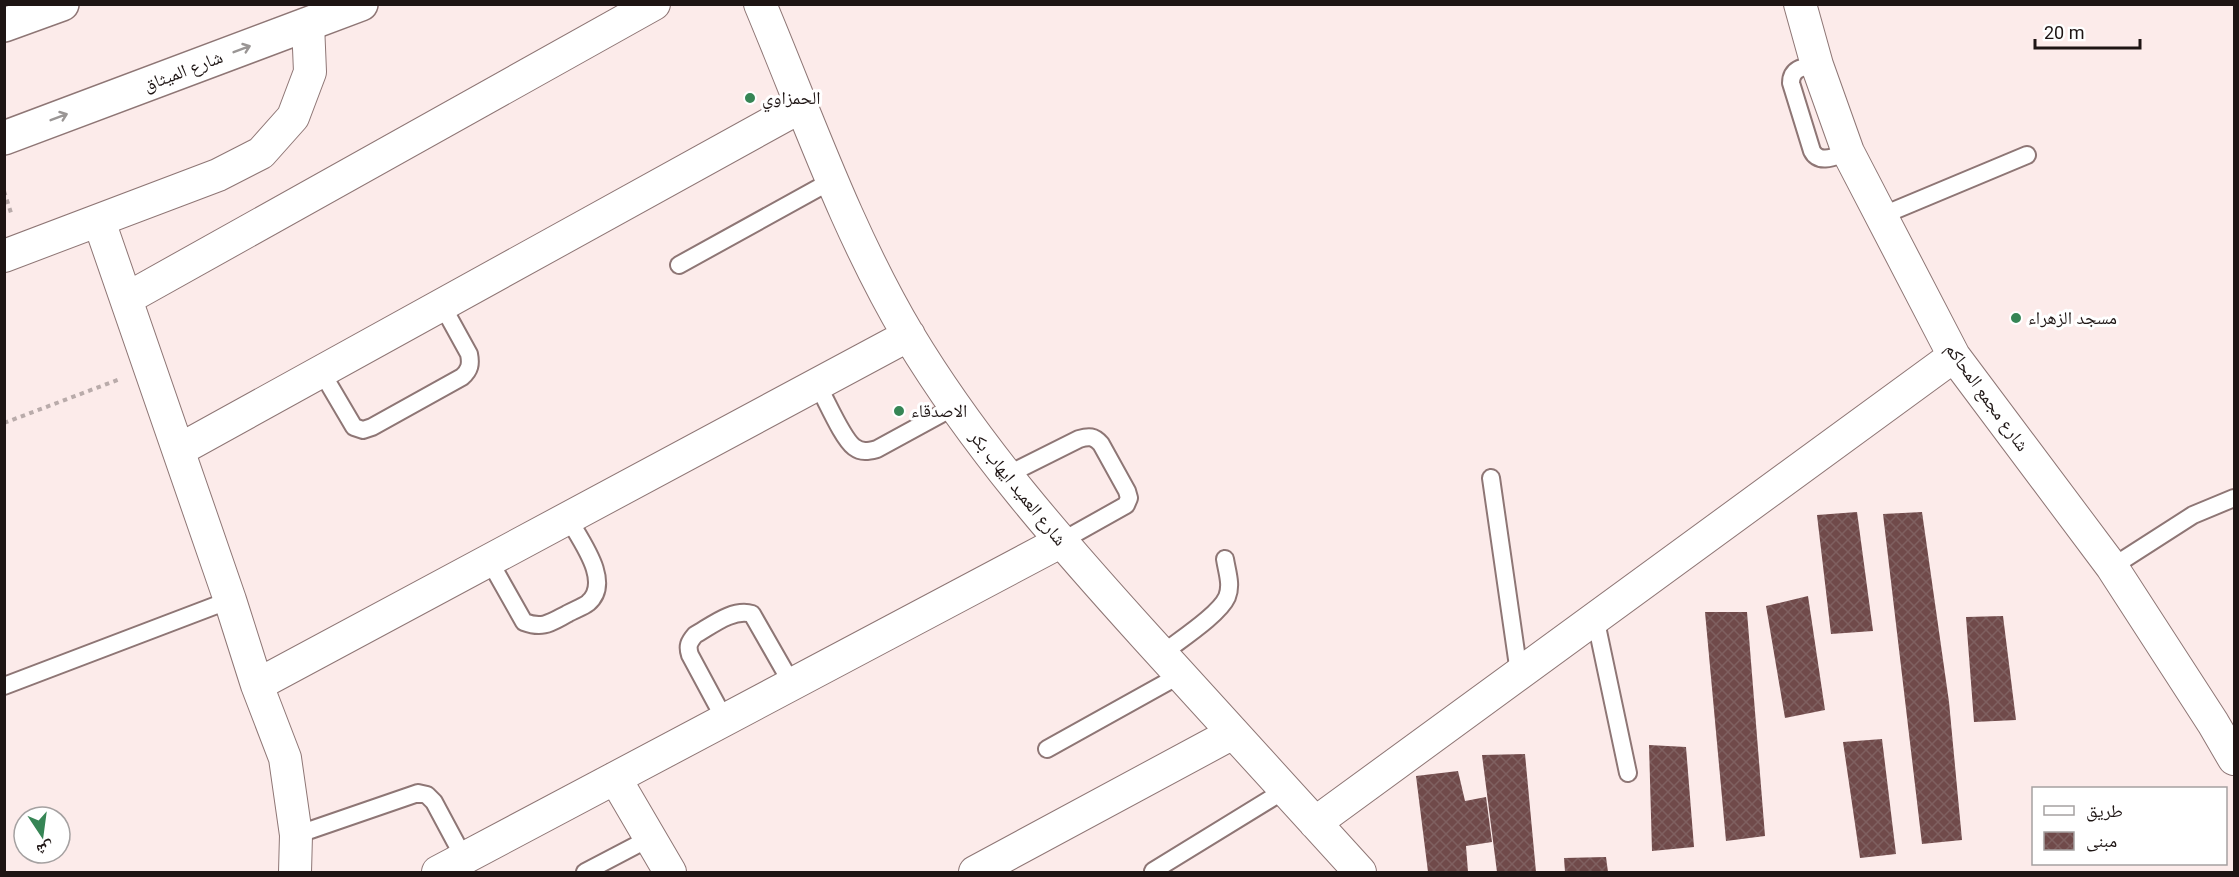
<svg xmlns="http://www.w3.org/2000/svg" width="2239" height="877" viewBox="0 0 2239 877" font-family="Roboto,'Noto Naskh Arabic',sans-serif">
<defs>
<pattern id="building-cross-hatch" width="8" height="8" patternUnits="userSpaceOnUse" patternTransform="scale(1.5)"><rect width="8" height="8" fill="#704a4a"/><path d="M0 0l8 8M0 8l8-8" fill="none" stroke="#7f6060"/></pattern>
</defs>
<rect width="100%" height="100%" fill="#fcebea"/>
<!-- building -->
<path fill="url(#building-cross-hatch)" d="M 1857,512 L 1873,631 L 1831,634 L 1817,515 Z
M 1922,512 L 1949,702 L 1962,840 L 1922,844 L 1883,514 Z
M 1808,596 L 1825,710 L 1785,718 L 1766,606 Z
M 1705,612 L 1747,612 L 1765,836 L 1726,841 Z
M 2003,616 L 2016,720 L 1974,722 L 1966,617 Z
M 1882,739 L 1896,854 L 1860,858 L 1843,742 Z
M 1649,745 L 1686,747 L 1694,847 L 1652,851 Z
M 1525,754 L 1536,872 L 1497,872 L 1482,755 Z
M 1458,771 L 1465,801 L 1486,797 L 1492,842 L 1466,846 L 1468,872 L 1428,872 L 1416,776 Z
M 1606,857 L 1608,872 L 1565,872 L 1564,858 Z"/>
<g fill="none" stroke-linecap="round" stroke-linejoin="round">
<defs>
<path id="lane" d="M 1817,65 C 1805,67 1791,67 1791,83 L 1812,151 C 1819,165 1836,156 1848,152
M 1881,216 L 2027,155
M 679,265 L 831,181
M 321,371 L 354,427 L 363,430 L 372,427 L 462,377 C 470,370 471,364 469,354 L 442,305
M 817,384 C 826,399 842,438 854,447 C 862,453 869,451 877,449 L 954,407
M 1005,476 L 1079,439 C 1089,436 1094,436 1101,444 L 1127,491 L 1129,498 L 1126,505 L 1060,542
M 1491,478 L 1519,673
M 489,560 L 524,622 C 543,629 550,623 567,614 C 574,610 583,607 588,603 C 613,582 580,540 568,518
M 2112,567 L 2193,515 L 2234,498
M 1595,617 L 1628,773
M 1162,654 C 1178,641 1219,615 1227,597 C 1232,585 1227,572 1225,559
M 4,686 L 230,600
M 725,720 L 690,655 C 687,646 689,642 695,635 C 711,626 733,608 752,614 L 792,684
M 1047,749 L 1180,675
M 296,835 L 418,793 L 427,795 L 434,802 L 464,858
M 1153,871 L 1285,790
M 585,872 L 650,838"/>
<path id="street" d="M 760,4 C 807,116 847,232 909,336 C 976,447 1061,543 1147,638 C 1218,717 1289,795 1360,872
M 1800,4 L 1817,65 L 1848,152 L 1954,356 L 2112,567 L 2213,723 L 2234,759
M 99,221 L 230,600 L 257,685 L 285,758 L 296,835 L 295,872
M 4,256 L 218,175 L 261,153 L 293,117 L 310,72 L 308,24
M 126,299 L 654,4
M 179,450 L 802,106
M 257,685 L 909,335
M 615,778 L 670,872
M 1315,823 L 1954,356
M 438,872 L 1060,542
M 975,872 L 1233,733"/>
<path id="primary" d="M 4,25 L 62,4
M 4,138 L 361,4"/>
</defs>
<!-- lane casing -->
<use href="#lane" stroke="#8e7675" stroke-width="20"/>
<!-- street casing -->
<use href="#street" stroke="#8e7675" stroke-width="34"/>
<!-- primary casing -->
<use href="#primary" stroke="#8e7675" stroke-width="36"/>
<!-- path -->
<path stroke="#b9abaa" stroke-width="4" stroke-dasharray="4.5 4.5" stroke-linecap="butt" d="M 4,191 L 12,216
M 4,423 L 120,379"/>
<!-- lane -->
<use href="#lane" stroke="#fff" stroke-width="16"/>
<!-- street -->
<use href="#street" stroke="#fff" stroke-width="32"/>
<!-- primary -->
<use href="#primary" stroke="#fff" stroke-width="33"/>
</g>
<!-- one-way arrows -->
<defs><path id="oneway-shaft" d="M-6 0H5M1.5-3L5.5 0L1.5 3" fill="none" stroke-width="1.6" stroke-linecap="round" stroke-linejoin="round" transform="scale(1.5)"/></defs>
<g stroke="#9a9695">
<use href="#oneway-shaft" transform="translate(242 49) rotate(-21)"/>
<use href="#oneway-shaft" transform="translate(59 117) rotate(-21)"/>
</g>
<!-- markers -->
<g fill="#368555" stroke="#fff" stroke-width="2">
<circle cx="750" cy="98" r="6"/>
<circle cx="2016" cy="318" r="6"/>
<circle cx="899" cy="411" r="6"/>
</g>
<g text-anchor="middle" stroke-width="6" stroke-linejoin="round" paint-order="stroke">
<!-- street labels -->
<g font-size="18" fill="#1e1514" stroke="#fff">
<text transform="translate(183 71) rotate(-21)" y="6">شارع الميثاق</text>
<text transform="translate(1987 397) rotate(54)" y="6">شارع مجمع المحاكم</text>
<text transform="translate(1018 488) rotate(51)" y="6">شارع العميد ايهاب بكر</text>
</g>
<!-- poi labels -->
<g font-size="18" fill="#1e1514" stroke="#fff" text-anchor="start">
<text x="762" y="104">الحمزاوي</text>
<text x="2028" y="324">مسجد الزهراء</text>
<text x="911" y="417">الاصدقاء</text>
</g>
</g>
<!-- border -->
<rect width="2239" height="877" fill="none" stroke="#1e1514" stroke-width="12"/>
<!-- legend -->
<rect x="2032" y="787" width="195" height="78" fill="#ffffff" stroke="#a5a1a1" stroke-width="1.5"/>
<rect x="2044" y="806" width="30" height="9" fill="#ffffff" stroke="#a5a1a1" stroke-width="1.5"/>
<text x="2086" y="817" font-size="18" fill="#1e1514">طريق</text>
<rect x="2044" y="832" width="30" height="18" fill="url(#building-cross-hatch)" stroke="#a5a1a1" stroke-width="1.5"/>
<text x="2086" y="847" font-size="18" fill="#1e1514">مبنى</text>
<!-- north arrow -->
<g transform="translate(42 835) rotate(167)"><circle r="28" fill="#ffffff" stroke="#a5a1a1" stroke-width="1.5"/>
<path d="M0-4.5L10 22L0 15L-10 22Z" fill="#368555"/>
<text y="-9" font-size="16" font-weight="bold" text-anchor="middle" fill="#1e1514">ش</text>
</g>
<!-- scale -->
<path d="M2035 39v9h105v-9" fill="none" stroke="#1e1514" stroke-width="3"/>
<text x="2044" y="39" font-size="18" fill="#1e1514" stroke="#ffffff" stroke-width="4.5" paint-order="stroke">20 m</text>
</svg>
